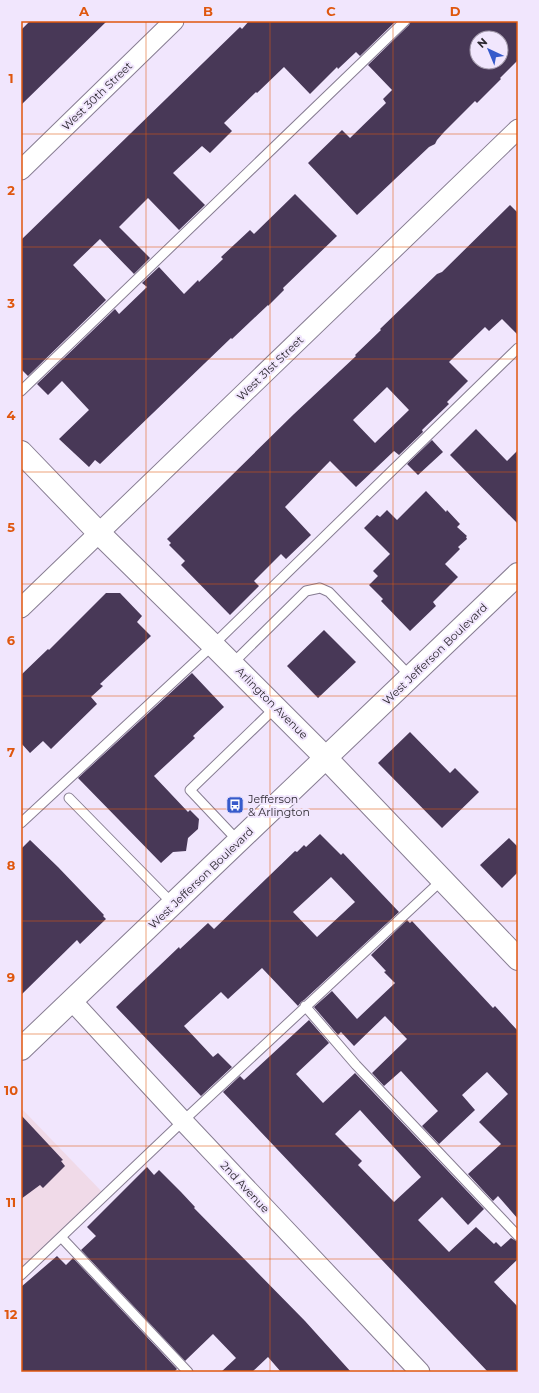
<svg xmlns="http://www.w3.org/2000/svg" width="539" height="1393" viewBox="0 0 539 1393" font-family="Montserrat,sans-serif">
<rect width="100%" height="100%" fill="#f1e6fd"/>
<!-- commercial -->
<path fill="#f0dae8" d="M 21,1108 L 105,1195 L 21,1275 Z"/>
<!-- building -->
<path fill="#483857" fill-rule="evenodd" d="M 30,21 L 107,21 L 21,105 L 21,30 Z
M 249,21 L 396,21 L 360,56 L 356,52 L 338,69 L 337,67 L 310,94 L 284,67 L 257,93 L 256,92 L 224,123 L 232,131 L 210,153 L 202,146 L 173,173 L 205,205 L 179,230 L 148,198 L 119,227 L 150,258 L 134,274 L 100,239 L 73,265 L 106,300 L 28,376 L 21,369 L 21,240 L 240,27 L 242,29 Z
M 411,21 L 518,21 L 518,60 L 500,78 L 501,79 L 477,103 L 475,101 L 444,132 L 437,140 L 435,144 L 429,147 L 357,215 L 308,163 L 342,130 L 350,138 L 386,103 L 383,99 L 392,90 L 368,65 L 409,25 ZM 477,38 L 501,38 L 501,62 L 477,62 Z
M 295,194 L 337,236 L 283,288 L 284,290 L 268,306 L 268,305 L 232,339 L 231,338 L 100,464 L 95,460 L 89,467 L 59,439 L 89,410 L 62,381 L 48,395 L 37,384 L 115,309 L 119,314 L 147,287 L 142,283 L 159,267 L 184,294 L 198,280 L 199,282 L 223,259 L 221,257 L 250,230 L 254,234 Z
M 510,205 L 518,213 L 518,335 L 502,319 L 489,331 L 485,327 L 449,362 L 468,381 L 447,402 L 449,404 L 422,430 L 423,432 L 399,455 L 394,451 L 356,487 L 330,461 L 285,507 L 311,535 L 286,559 L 281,554 L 254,581 L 259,586 L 230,615 L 181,565 L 185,561 L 169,545 L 171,543 L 167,539 L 294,414 L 356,356 L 355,355 L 381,330 L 380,329 L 437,274 L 442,272 ZM 387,387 L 409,410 L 375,443 L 353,420 Z
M 476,429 L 507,461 L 518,450 L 518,524 L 450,455 Z
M 432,440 L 443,452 L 418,475 L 407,464 Z
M 426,491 L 446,512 L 447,510 L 460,524 L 457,527 L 467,536 L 466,537 L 467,539 L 458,547 L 460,549 L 445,564 L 458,577 L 433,602 L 436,606 L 410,631 L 381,601 L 383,599 L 369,585 L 378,576 L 373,571 L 390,554 L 364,528 L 377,515 L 380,517 L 387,510 L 397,520 Z
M 106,593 L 120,593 L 142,616 L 137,622 L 151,636 L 100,684 L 103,686 L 91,697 L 97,704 L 51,749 L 43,741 L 30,753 L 21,743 L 21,675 L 48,649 L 49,650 Z
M 324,630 L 356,662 L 318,698 L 287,666 Z
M 192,673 L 224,707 L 193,736 L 195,738 L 154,776 L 188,812 L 190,810 L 199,819 L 198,829 L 188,838 L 186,851 L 173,852 L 161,863 L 78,778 Z
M 410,732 L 450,773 L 455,768 L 479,792 L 442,828 L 378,763 Z
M 320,834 L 341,855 L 343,853 L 399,912 L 304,1000 L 301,1002 L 298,1006 L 262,968 L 228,999 L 221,992 L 184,1026 L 213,1057 L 218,1053 L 232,1067 L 201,1096 L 116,1007 L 179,947 L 180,949 L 208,923 L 214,929 L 295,851 L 297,852 L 304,845 L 306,847 ZM 331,877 L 355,902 L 317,937 L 293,912 Z
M 509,838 L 518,847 L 518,872 L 502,888 L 480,865 Z
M 30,840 L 58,867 L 104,915 L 103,916 L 106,919 L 80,944 L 77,940 L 21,995 L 21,849 Z
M 407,920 L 410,923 L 412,921 L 493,1008 L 495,1006 L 518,1031 L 518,1219 L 498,1196 L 493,1201 L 468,1174 L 501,1144 L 479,1122 L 508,1094 L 487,1072 L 462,1095 L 475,1110 L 439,1144 L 422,1126 L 438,1111 L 401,1071 L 384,1086 L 372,1073 L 407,1039 L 385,1016 L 354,1046 L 341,1032 L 338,1035 L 314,1007 L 332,991 L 357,1019 L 395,983 L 384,972 L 386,971 L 371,955 Z
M 309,1020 L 329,1043 L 296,1074 L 323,1103 L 355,1073 L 484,1209 L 468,1225 L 442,1197 L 418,1220 L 449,1252 L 476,1227 L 494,1244 L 496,1242 L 501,1247 L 511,1238 L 518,1242 L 518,1259 L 494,1282 L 518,1307 L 518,1372 L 488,1372 L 223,1092 L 240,1076 L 244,1080 ZM 360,1110 L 421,1177 L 394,1202 L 358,1165 L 362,1161 L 335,1134 Z
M 21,1115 L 63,1160 L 61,1161 L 65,1166 L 43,1188 L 40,1185 L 21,1199 Z
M 147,1167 L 154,1175 L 159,1170 L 181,1192 L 195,1207 L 194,1208 L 305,1321 L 351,1372 L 281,1372 L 268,1357 L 252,1372 L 221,1372 L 236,1358 L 213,1334 L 185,1361 L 81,1250 L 96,1236 L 87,1227 Z
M 57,1256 L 66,1265 L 73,1258 L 177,1369 L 174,1372 L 21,1372 L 21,1287 Z"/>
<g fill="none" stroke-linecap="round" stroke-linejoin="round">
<defs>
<path id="service" d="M 21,391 L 405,21
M 232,664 L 306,591 L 320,588 L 329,592 L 411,677
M 69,798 L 173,904
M 21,823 L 213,645 L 518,348
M 239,842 L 190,790 L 276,707
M 305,1006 L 356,1065 L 518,1236
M 61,1237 L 188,1372
M 21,1275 L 183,1121 L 442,880"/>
<path id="minor" d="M 21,170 L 174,21
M 21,608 L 518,129
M 72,1001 L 183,1121 L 420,1372"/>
<path id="secondary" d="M 21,452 L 99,533 L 213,645 L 326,758 L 518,959
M 21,1049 L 518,574"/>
</defs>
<!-- service casing -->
<use href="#service" stroke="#877d92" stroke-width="11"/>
<!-- minor casing -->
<use href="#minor" stroke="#877d92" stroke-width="21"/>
<!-- secondary casing -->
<use href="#secondary" stroke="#877d92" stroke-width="24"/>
<!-- service -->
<use href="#service" stroke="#fff" stroke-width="9"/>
<!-- minor -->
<use href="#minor" stroke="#fff" stroke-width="19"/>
<!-- secondary -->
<use href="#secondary" stroke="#fff" stroke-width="22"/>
</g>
<!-- grid -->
<path fill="none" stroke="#df570e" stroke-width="1" stroke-opacity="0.55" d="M 146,21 L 146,1372M 270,21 L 270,1372M 393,21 L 393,1372M 21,134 L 518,134M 21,247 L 518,247M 21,359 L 518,359M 21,472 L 518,472M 21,584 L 518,584M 21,696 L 518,696M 21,809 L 518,809M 21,921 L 518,921M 21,1034 L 518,1034M 21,1146 L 518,1146M 21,1259 L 518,1259"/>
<!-- icons -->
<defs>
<symbol id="bus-square" viewBox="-11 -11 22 22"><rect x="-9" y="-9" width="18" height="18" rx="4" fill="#365acb" stroke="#f1e6fd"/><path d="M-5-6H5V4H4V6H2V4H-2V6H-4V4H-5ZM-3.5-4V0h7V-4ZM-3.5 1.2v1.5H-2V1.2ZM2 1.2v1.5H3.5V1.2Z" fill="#fff"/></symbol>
</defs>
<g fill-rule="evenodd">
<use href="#bus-square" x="225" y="795" width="20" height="20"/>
</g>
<g text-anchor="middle" stroke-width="4" stroke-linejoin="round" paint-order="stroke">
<!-- street labels -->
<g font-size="11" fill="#2d2931" stroke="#f1e6fd">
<text transform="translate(97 96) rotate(-44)" y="4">West 30th Street</text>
<text transform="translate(270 368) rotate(-44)" y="4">West 31st Street</text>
<text transform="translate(435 654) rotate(-44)" y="4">West Jefferson Boulevard</text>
<text transform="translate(272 703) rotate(45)" y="4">Arlington Avenue</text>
<text transform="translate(201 878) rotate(-44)" y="4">West Jefferson Boulevard</text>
<text transform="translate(245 1187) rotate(47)" y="4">2nd Avenue</text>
</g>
<!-- poi labels -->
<g font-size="11" fill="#2d2931" stroke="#f1e6fd" text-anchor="start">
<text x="248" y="803">Jefferson<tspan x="248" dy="13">&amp; Arlington</tspan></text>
</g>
</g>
<!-- border -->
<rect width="539" height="1393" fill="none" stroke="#f1e6fd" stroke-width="44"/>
<!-- north arrow -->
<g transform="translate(489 50) rotate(316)"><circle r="19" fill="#f1e6fd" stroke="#a39aab"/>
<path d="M0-3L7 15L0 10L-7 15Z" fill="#365acb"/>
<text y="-6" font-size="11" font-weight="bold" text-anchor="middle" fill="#2d2931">N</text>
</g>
<rect x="22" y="22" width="495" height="1349" fill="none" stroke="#df570e" stroke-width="1.5"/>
<g font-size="13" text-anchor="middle" font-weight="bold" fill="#df570e">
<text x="84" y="16">A</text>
<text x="208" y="16">B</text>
<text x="331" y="16">C</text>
<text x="455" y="16">D</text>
<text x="11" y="83">1</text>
<text x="11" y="195">2</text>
<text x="11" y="308">3</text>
<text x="11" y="420">4</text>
<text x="11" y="532">5</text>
<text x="11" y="645">6</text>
<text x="11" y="757">7</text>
<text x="11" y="870">8</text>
<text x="11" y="982">9</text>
<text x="11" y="1095">10</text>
<text x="11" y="1207">11</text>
<text x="11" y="1319">12</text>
</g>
</svg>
